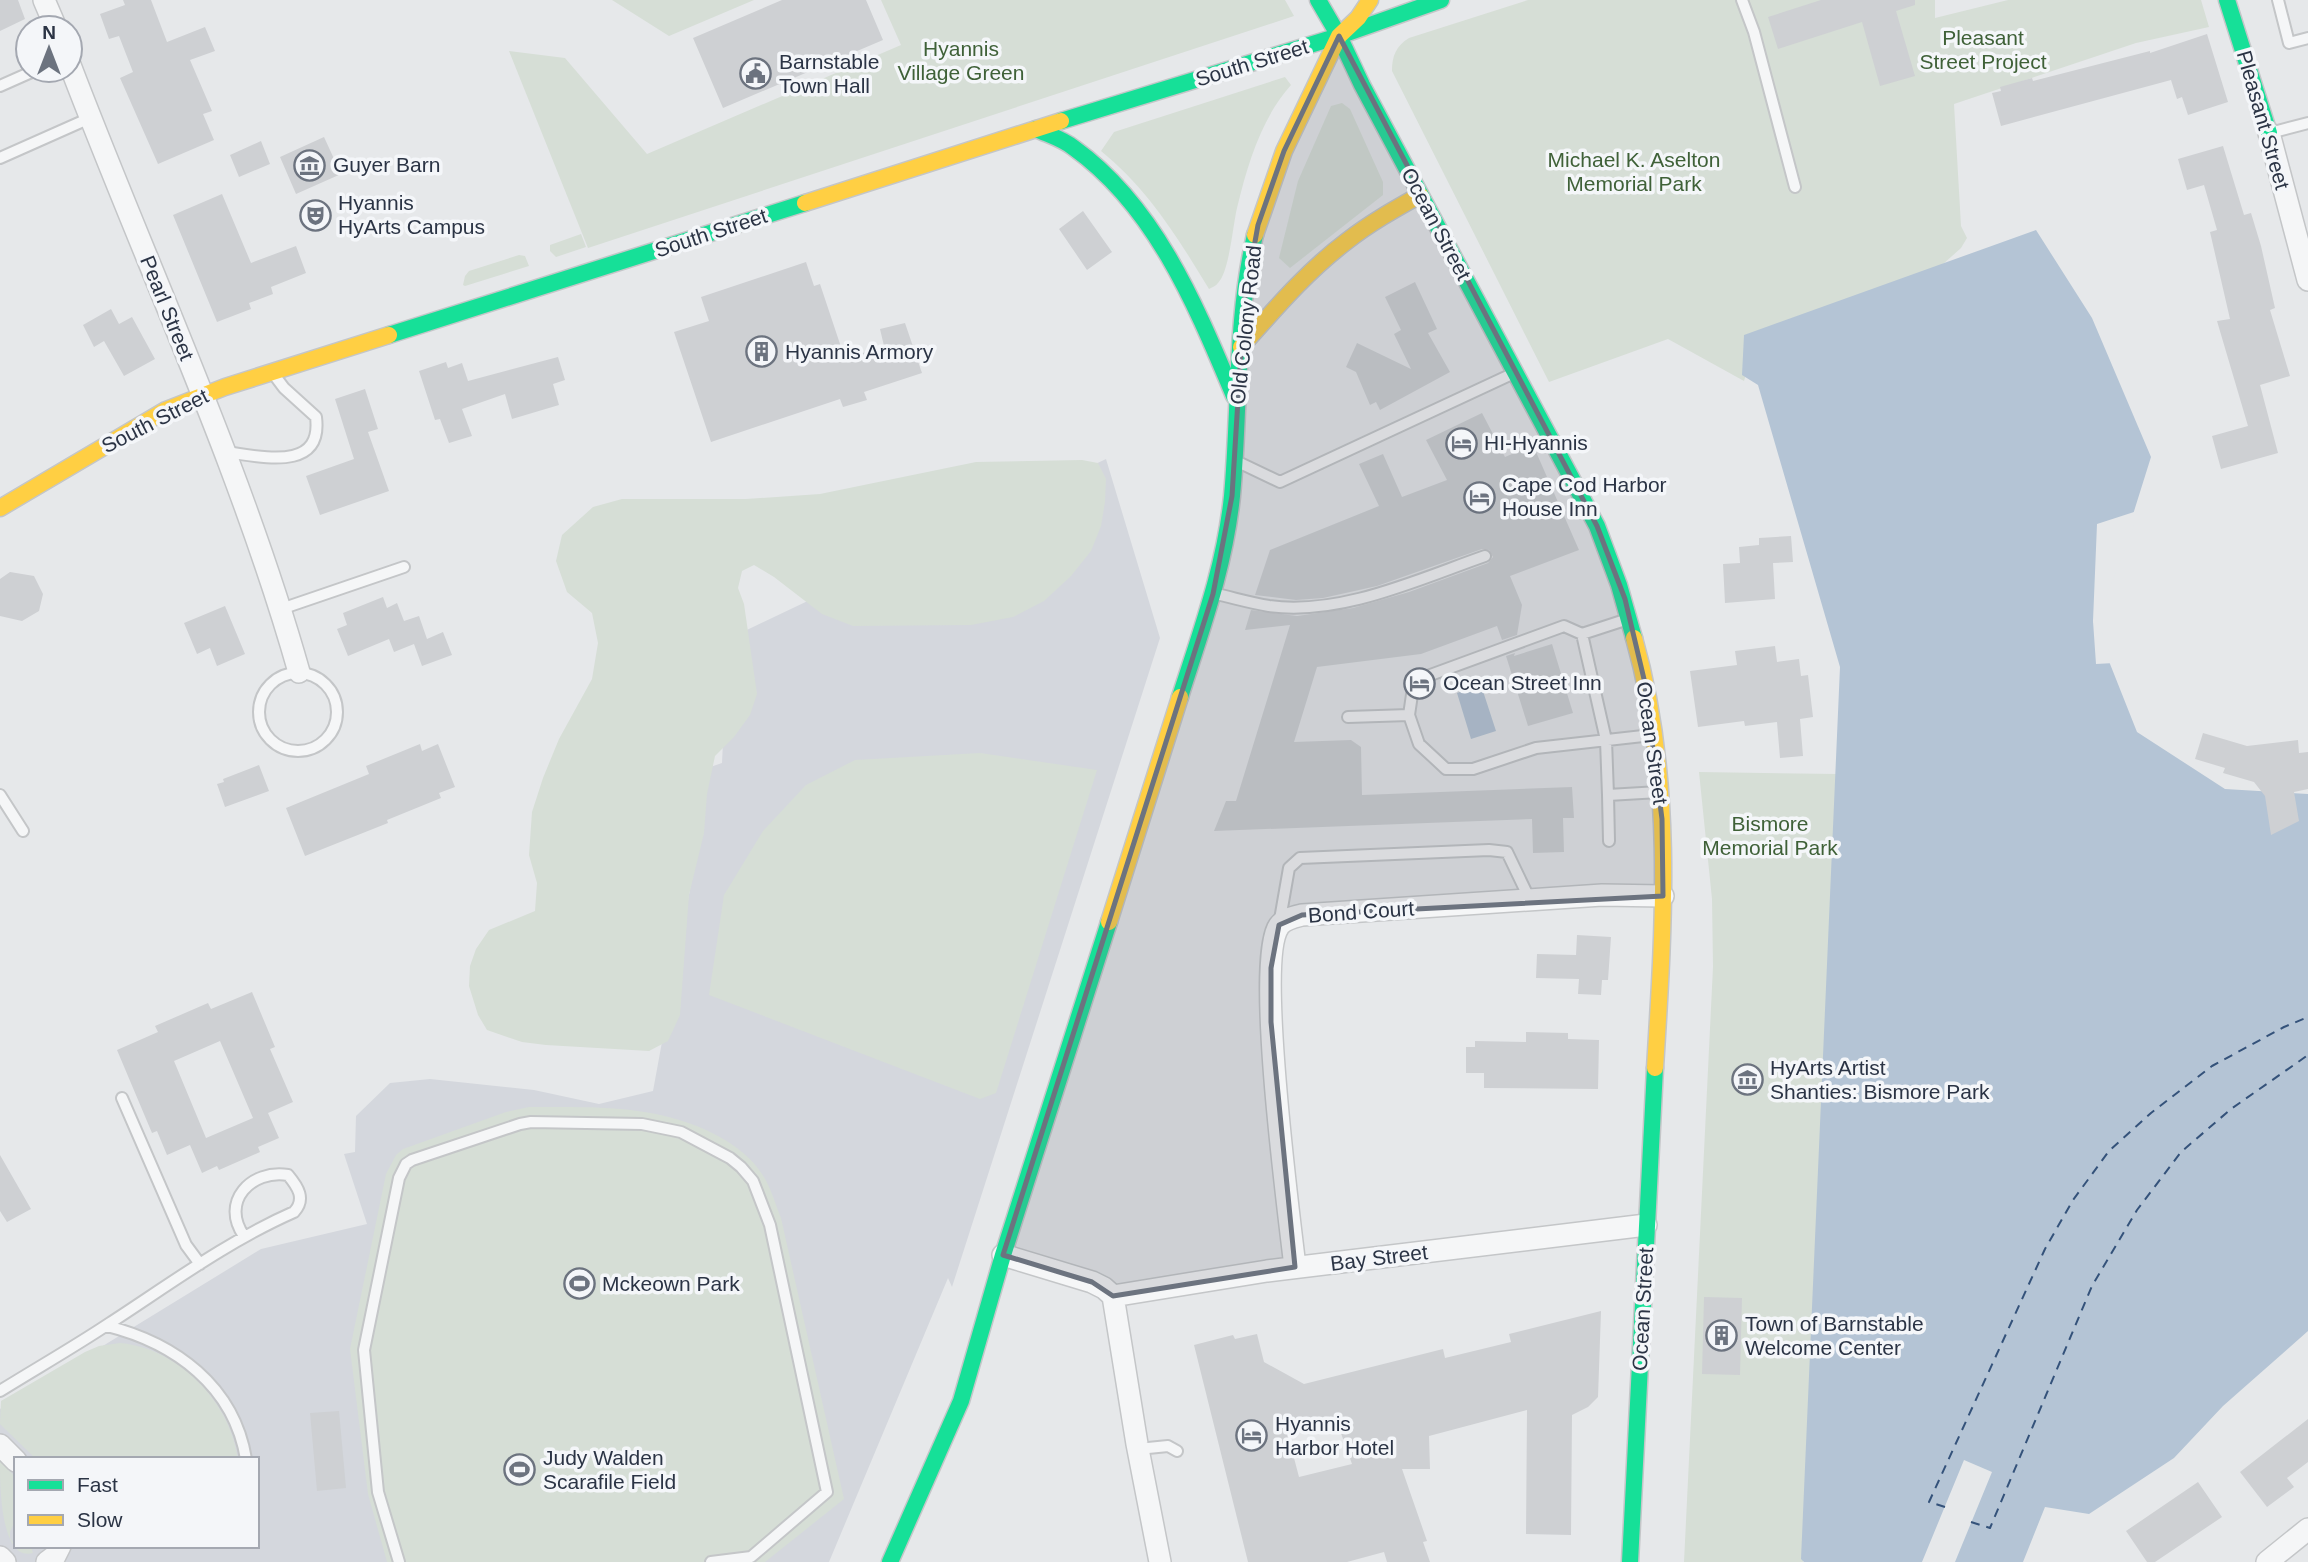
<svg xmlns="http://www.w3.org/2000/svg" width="2308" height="1562" viewBox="0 0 2308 1562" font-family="Arial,sans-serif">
<rect width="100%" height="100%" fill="#e6e8ea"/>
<!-- built -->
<path fill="#d4d7dd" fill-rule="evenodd" d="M 1106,459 L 1160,638 L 952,1287 L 948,1278 L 829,1562 L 0,1562 L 0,1409 L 261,1249 L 367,1224 L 344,1154 L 355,1152 L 356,1116 L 390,1083 L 430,1079 L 534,1090 L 599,1104 L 653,1091 L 693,873 L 672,780 L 722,763 L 728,639 ZM 16,1459 L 257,1459 L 257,1546 L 16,1546 Z"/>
<!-- green -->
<path fill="#d6ded6" d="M 612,0 L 754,0 L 669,36 Z
M 881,0 L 1285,0 L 1294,16 L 588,248 L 509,51 L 565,58 L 647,154 L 901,45 Z
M 1528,0 L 1935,0 L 1935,18 L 2008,0 L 2201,0 L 2209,27 L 2136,43 L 1954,104 L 1961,226 L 1967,238 L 1961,248 L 1942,265 L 1758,332 L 1744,381 L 1668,339 L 1549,382 L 1392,71 C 1392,56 1396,46 1409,38 Z
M 1285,77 L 1291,85 C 1262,117 1248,163 1238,204 C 1233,221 1230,271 1218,283 C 1216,286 1212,287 1209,289 C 1178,238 1148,189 1101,151 L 1114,132 Z
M 1342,103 L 1350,109 L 1383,182 L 1383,195 L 1290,268 L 1279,258 L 1298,181 L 1331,106 Z
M 581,234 L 586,247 L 556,257 L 550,251 L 550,245 Z
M 519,255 L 525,256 L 529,266 L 465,286 L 463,285 L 465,276 L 469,271 Z
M 1082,460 L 1098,463 L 1106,479 L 1105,502 L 1101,526 L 1091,551 L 1071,576 L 1044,601 L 1013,617 L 971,625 L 853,626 L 822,614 L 774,577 L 754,565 L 742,571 L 738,588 L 744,604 L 757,694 L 750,715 L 734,737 L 715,756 L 707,794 L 704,833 L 689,895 L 680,1015 L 668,1041 L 649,1051 L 546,1045 L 522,1042 L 487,1030 L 478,1015 L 469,986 L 470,966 L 476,949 L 489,930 L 535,911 L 537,883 L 529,855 L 532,812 L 543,778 L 559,739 L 592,679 L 598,643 L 592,613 L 567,592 L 556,561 L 562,535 L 593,507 L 622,499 L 746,499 L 820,494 L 976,462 Z
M 980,753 L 1097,770 L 996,1093 L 980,1099 L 709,995 L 724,895 L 763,831 L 806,785 L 855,760 Z
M 1699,772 L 1837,774 L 1803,1562 L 1684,1562 L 1713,967 L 1712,899 Z
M 529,1107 C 593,1107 660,1104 718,1136 C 736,1146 751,1157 762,1174 C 771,1187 775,1204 781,1218 L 844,1499 L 765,1562 L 387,1562 L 368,1494 L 350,1349 L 386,1174 L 396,1155 L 403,1149 L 506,1112 Z
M 120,1343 C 178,1348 230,1401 238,1459 L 36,1459 L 0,1424 L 1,1401 L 85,1352 L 99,1346 Z
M 0,1460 L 16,1478 L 16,1519 L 10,1532 L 10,1538 L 16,1546 L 31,1547 L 33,1553 C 0,1562 0,1485 0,1460 Z"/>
<!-- water -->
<path fill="#b4c4d5" d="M 2036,230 L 2092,318 L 2151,457 L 2130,524 L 2093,621 L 2137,732 L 2225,789 L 2308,794 L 2308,1331 L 2223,1406 L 2174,1458 L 2089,1514 L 2045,1507 L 2023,1562 L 1804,1562 L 1801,1559 L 1840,667 L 1758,385 L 1742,375 L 1744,335 Z
M 1481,685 L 1496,731 L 1471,739 L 1457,693 Z"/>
<!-- pier -->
<path fill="#e6e8ea" d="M 2134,512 L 2134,525 L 2097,621 L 2114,663 L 2096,664 L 2093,621 L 2097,524 Z
M 1964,1460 L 1992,1472 L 1955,1562 L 1922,1562 Z"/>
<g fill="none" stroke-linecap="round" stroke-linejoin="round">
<!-- ferry -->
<path stroke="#34527a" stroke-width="2" stroke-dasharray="9 7" stroke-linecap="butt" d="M 1945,1507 L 1929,1502 L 2045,1249 L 2073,1200 L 2109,1151 L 2151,1113 L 2212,1066 L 2284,1027 L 2308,1017
M 1971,1522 L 1990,1528 L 2092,1286 L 2137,1210 L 2181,1152 L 2231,1109 L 2308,1055"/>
</g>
<!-- building -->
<path fill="#ced0d3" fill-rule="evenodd" d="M 0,0 L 18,0 L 25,19 L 0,31 Z
M 123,0 L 151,0 L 167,42 L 205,27 L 215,51 L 190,60 L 212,111 L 203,114 L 214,140 L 158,164 L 120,78 L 133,72 L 119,36 L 109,39 L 100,14 L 125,5 Z
M 782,0 L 866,0 L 883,40 L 723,108 L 693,38 Z
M 1821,0 L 1915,0 L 1915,5 L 1896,11 L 1915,76 L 1880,86 L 1862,22 L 1778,49 L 1768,17 Z
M 2207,34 L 2228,102 L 2188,115 L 2182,97 L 2177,99 L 2171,80 L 2001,126 L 1992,93 L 2001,91 L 2000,87 L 2032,78 L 2033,81 L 2150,51 L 2150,53 Z
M 324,137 L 341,174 L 296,194 L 280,157 Z
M 261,141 L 270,164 L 239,177 L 230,155 Z
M 2223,146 L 2244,215 L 2251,213 L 2261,246 L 2275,308 L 2270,310 L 2290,376 L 2260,385 L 2278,453 L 2221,469 L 2212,436 L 2248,426 L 2217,321 L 2230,319 L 2210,232 L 2217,230 L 2204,185 L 2187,190 L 2178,159 Z
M 222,194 L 251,263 L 296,246 L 306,273 L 271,287 L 273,294 L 249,303 L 251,309 L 217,322 L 173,215 Z
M 1083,211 L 1112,252 L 1087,270 L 1059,229 Z
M 806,262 L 814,286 L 820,284 L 845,359 L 884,346 L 880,329 L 905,323 L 922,373 L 864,392 L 867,400 L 843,407 L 840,399 L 711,442 L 674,332 L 709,321 L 701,297 Z
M 1415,282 L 1437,329 L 1428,333 L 1450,372 L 1380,410 L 1376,402 L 1370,405 L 1356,372 L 1346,367 L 1357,343 L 1411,369 L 1394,334 L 1401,330 L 1385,297 Z
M 111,309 L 119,324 L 132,317 L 155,359 L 124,376 L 104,341 L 94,347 L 83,325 Z
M 558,357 L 565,380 L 553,384 L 559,405 L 512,419 L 505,394 L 462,409 L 472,436 L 449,443 L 440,419 L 435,420 L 419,371 L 446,362 L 448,368 L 462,363 L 468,381 Z
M 365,389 L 378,429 L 368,432 L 389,491 L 320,515 L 306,476 L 354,459 L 335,399 Z
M 1482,413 L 1505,457 L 1533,445 L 1579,550 L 1510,576 L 1522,605 L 1517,635 L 1502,640 L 1497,626 L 1421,654 L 1317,667 L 1294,742 L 1351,740 L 1361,747 L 1362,795 L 1572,787 L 1574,818 L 1563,818 L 1564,852 L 1533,853 L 1532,819 L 1214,831 L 1226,801 L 1236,801 L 1290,625 L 1245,630 L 1251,610 L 1297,616 L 1353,608 L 1409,592 L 1488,563 L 1493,557 L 1489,550 L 1482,549 L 1377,586 L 1323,598 L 1296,600 L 1255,595 L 1270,550 L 1379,506 L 1359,464 L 1383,454 L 1402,497 L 1447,480 L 1426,440 Z
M 1791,536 L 1793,562 L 1773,563 L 1775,599 L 1725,603 L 1723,564 L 1740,563 L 1739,547 L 1759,545 L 1759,538 Z
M 10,572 L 34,576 L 43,594 L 39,611 L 22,621 L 0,616 L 0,579 Z
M 383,597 L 387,608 L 397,603 L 404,621 L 419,616 L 427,639 L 443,632 L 452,655 L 422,666 L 414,644 L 394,652 L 389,639 L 348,656 L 337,629 L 347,625 L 343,613 Z
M 225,606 L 245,654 L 217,666 L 210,648 L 197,654 L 184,623 Z
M 1552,644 L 1573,713 L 1528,726 L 1506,656 L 1515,653 L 1514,656 Z
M 1775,646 L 1777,662 L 1799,659 L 1801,676 L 1808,675 L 1813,717 L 1800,719 L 1803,756 L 1780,758 L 1777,722 L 1745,726 L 1744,721 L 1698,727 L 1690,671 L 1737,665 L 1735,651 Z
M 2203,733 L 2247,746 L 2298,740 L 2299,753 L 2308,752 L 2308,789 L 2294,792 L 2299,821 L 2271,835 L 2265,796 L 2254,782 L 2223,773 L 2225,768 L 2195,759 Z
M 420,744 L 422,751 L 438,744 L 455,787 L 439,793 L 441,798 L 387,820 L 388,823 L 305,856 L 286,808 L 369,774 L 366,766 Z
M 259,765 L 269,791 L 225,807 L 217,784 L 224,782 L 223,779 Z
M 1577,935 L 1611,937 L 1608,980 L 1602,980 L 1601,995 L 1578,994 L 1579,979 L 1536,978 L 1537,954 L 1576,955 Z
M 252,992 L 275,1047 L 270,1049 L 293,1102 L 268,1113 L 279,1138 L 258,1147 L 260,1152 L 219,1170 L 217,1166 L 202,1173 L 190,1145 L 167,1155 L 157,1131 L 152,1133 L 117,1050 L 158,1032 L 155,1026 L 208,1003 L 211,1009 ZM 220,1041 L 253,1118 L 206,1138 L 174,1061 Z
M 1526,1032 L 1568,1033 L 1568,1039 L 1599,1040 L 1598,1089 L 1484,1088 L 1484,1073 L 1466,1073 L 1466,1047 L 1475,1047 L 1475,1041 L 1526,1042 Z
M 0,1155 L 31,1209 L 7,1222 L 0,1211 Z
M 1704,1297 L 1742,1298 L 1740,1375 L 1702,1374 Z
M 1601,1311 L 1598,1397 L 1588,1407 L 1572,1415 L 1571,1535 L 1526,1534 L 1527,1410 L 1429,1436 L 1430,1469 L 1402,1469 L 1427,1541 L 1423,1542 L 1430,1562 L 1387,1562 L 1384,1552 L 1347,1562 L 1248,1562 L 1194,1345 L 1233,1335 L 1235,1339 L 1257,1334 L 1264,1362 L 1304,1384 L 1443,1349 L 1445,1358 L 1511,1342 L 1509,1334 ZM 1337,1422 L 1352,1464 L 1299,1477 L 1288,1435 Z
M 339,1411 L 346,1488 L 317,1491 L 310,1413 Z
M 2308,1419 L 2308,1462 L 2287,1478 L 2294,1487 L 2267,1507 L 2240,1472 Z
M 2198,1482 L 2222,1517 L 2155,1562 L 2147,1562 L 2126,1531 Z"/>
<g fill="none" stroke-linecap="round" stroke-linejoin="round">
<defs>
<path id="lane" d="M 1742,0 L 1754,32 L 1795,187
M 2278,0 L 2289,43 L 2308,38
M 0,86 L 36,70
M 2270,133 L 2308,123
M 0,158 L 90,118
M 225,452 C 260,456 323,473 316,417 L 284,388 L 275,376
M 1238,462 L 1280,482 L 1512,374
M 1216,594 C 1234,598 1251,603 1269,606 C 1341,616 1419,579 1485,556
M 281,609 L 404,567
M 1625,620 L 1582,634 L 1564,626 L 1414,681 L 1409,715 L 1419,744 L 1446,769 L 1473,769 L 1536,748 L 1652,735
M 1582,634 L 1606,740 L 1608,795 L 1659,792
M259 712a39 39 0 1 1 78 0a39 39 0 1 1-78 0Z
M 1348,717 L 1409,715
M 0,795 L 23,831
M 1608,795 L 1609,841
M 1279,925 L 1289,868 L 1300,858 L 1489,850 L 1507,852 L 1530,900
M 122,1098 L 186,1245 L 200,1264
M 107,1326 C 175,1343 234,1386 246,1459
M 0,1391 C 37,1368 74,1347 110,1323 C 170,1284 228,1241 294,1212 C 306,1199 298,1187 288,1175 C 251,1169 220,1202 244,1236
M 1138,1449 L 1168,1446 L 1177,1451
M 399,1562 L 378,1492 L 364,1350 L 399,1178 L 406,1164 L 412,1160 L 520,1124 L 531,1122 L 642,1124 L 681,1132 L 730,1158 L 741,1167 L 753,1181 L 770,1225 L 827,1492 L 751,1557 L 711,1562"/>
<path id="street" d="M 44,0 L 56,28
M 70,65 C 147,267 240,464 299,672
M 2269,133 L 2308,280
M 1003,1255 L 1092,1282 L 1104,1288 L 1113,1296 L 1267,1271 L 1646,1225
M 1295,1267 C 1289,1214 1255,960 1279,926 C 1284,919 1294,917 1302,915 L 1602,895 L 1663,896
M 1113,1296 L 1137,1444 L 1160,1562
M 0,1445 L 16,1461
M 0,1557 L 5,1562
M 47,1562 L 55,1556 L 60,1546
M 2267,1562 L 2308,1529"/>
<path id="fast" d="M 1318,0 L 1339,36 L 1362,85 L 1597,526 L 1619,585 L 1634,638
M 2227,0 L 2269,133
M 1061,121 L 1339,36 L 1441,0
M 1036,129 C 1049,135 1063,139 1074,148 C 1156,207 1196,306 1234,396
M 389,335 L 805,203
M 1180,697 C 1201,631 1225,566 1232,496 C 1240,410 1235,320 1255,235
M 890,1562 L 961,1401 L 1003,1255 L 1109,922
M 1630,1562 L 1655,1068"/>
<path id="slow" d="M 805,203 L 1061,121
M 1255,235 L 1284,151 L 1339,36 L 1358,18 L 1370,0
M 1241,347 C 1274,310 1307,271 1347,241 C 1370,223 1395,209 1420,195
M 0,508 L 166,410 L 225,387 L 389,335
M 1634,638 C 1674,778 1664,924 1655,1068
M 1109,922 L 1180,697"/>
</defs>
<!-- lane casing -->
<use href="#lane" stroke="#c4c6c8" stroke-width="14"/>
<!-- street casing -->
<use href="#street" stroke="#c4c6c8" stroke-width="24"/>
<!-- fast casing -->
<use href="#fast" stroke="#c4c6c8" stroke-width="19"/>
<!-- slow casing -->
<use href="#slow" stroke="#c4c6c8" stroke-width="19"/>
<!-- lane -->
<use href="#lane" stroke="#f5f6f7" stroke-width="10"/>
<!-- street -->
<use href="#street" stroke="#f5f6f7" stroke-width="21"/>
<!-- fast -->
<use href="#fast" stroke="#16e098" stroke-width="16"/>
<!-- slow -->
<use href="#slow" stroke="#ffcf43" stroke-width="16"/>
</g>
<!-- marked area -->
<path fill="#6c737f" fill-opacity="0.2" stroke="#6c737f" stroke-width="5" stroke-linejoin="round" d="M 1339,36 L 1597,526 L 1625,599 L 1644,679 L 1662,819 L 1663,896 L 1302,915 L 1279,925 L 1271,968 L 1271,1022 L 1295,1267 L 1113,1296 L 1092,1282 L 1003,1255 L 1213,594 L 1232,496 L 1244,303 L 1258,225 L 1284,151 Z"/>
<!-- icons -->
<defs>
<symbol id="civic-ring" viewBox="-11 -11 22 22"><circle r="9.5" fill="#f4f6f9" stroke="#6c737f" stroke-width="1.5"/><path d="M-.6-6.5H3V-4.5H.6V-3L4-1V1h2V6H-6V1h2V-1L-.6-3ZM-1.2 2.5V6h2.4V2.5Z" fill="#6c737f"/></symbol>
<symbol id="museum-ring" viewBox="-11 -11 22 22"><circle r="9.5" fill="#f4f6f9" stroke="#6c737f" stroke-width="1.5"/><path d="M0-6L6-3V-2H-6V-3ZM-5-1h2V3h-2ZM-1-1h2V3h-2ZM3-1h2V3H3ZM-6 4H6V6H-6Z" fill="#6c737f"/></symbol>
<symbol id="theatre-ring" viewBox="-11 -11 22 22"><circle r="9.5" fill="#f4f6f9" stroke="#6c737f" stroke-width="1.5"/><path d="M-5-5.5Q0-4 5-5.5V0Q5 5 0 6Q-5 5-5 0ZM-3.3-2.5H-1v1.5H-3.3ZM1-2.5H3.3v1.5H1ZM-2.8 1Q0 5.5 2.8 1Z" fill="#6c737f"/></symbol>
<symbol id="building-ring" viewBox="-11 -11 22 22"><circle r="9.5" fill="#f4f6f9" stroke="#6c737f" stroke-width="1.5"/><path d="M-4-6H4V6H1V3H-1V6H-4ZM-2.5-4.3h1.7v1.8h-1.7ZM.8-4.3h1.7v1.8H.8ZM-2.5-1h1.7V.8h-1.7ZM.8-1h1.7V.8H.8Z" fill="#6c737f"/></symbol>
<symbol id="hotel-ring" viewBox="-11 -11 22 22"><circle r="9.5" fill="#f4f6f9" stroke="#6c737f" stroke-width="1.5"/><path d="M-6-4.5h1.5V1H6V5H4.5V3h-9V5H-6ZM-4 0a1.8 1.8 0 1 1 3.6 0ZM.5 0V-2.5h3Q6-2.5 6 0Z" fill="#6c737f"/></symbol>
<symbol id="stadium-ring" viewBox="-11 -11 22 22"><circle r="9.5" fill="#f4f6f9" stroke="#6c737f" stroke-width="1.5"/><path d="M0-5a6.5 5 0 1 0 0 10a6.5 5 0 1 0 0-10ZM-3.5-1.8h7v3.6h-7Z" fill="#6c737f"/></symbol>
</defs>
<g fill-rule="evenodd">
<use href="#civic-ring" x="738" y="56" width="35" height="35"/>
<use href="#museum-ring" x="292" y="148" width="35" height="35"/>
<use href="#theatre-ring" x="298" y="198" width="35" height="35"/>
<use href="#building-ring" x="744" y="334" width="35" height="35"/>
<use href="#hotel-ring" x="1444" y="426" width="35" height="35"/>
<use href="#hotel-ring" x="1462" y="480" width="35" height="35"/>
<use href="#hotel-ring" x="1402" y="666" width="35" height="35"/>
<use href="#museum-ring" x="1730" y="1062" width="35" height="35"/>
<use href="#stadium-ring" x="562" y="1266" width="35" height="35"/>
<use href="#building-ring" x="1704" y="1318" width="35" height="35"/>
<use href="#hotel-ring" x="1234" y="1418" width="35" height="35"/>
<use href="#stadium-ring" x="502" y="1452" width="35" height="35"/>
</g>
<g text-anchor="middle" stroke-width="7" stroke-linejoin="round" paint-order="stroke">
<!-- park labels -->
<g font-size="21" fill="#3f6138" stroke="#f4f6f9">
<text x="1983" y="45">Pleasant<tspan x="1983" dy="24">Street Project</tspan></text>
<text x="961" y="56">Hyannis<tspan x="961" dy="24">Village Green</tspan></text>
<text x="1634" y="167">Michael K. Aselton<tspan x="1634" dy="24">Memorial Park</tspan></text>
<text x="1770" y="831">Bismore<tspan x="1770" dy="24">Memorial Park</tspan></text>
</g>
<!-- poi labels -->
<g font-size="21" fill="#2b3445" stroke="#f4f6f9" text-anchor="start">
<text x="779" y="69">Barnstable<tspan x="779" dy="24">Town Hall</tspan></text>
<text x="333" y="172">Guyer Barn</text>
<text x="338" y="210">Hyannis<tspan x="338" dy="24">HyArts Campus</tspan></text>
<text x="785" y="359">Hyannis Armory</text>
<text x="1484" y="450">HI-Hyannis</text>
<text x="1502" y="492">Cape Cod Harbor<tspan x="1502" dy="24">House Inn</tspan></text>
<text x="1443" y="690">Ocean Street Inn</text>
<text x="1770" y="1075">HyArts Artist<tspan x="1770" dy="24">Shanties: Bismore Park</tspan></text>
<text x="602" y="1291">Mckeown Park</text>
<text x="1745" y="1331">Town of Barnstable<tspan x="1745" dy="24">Welcome Center</tspan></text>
<text x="1275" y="1431">Hyannis<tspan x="1275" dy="24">Harbor Hotel</tspan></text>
<text x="543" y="1465">Judy Walden<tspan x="543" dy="24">Scarafile Field</tspan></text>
</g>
<!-- street labels -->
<g font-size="21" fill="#2b3445" stroke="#f4f6f9">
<text transform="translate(1252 63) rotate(-17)" y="7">South Street</text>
<text transform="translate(2263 120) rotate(74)" y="7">Pleasant Street</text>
<text transform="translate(1436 224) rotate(62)" y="7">Ocean Street</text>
<text transform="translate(711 233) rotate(-18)" y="7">South Street</text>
<text transform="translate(167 308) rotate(68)" y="7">Pearl Street</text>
<text transform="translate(1246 325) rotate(-84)" y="7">Old Colony Road</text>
<text transform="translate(155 421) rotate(-27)" y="7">South Street</text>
<text transform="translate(1652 743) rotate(82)" y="7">Ocean Street</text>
<text transform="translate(1361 912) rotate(-4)" y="7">Bond Court</text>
<text transform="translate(1379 1258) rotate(-7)" y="7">Bay Street</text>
<text transform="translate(1643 1309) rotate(-87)" y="7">Ocean Street</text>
</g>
</g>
<!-- legend -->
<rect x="14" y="1457" width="245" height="91" fill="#f4f6f9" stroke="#a4a8b1" stroke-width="2"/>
<rect x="28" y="1480" width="35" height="10" fill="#16e098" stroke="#a4a8b1" stroke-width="2"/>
<text x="77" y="1492" font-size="21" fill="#2b3445">Fast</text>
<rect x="28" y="1515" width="35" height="10" fill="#ffcf43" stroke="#a4a8b1" stroke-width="2"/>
<text x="77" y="1527" font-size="21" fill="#2b3445">Slow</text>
<!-- north arrow -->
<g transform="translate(49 49)"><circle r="33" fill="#f4f6f9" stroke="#a4a8b1" stroke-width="2"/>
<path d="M0-5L12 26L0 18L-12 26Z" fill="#6c737f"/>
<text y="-10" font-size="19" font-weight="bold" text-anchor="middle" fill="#2b3445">N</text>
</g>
</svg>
